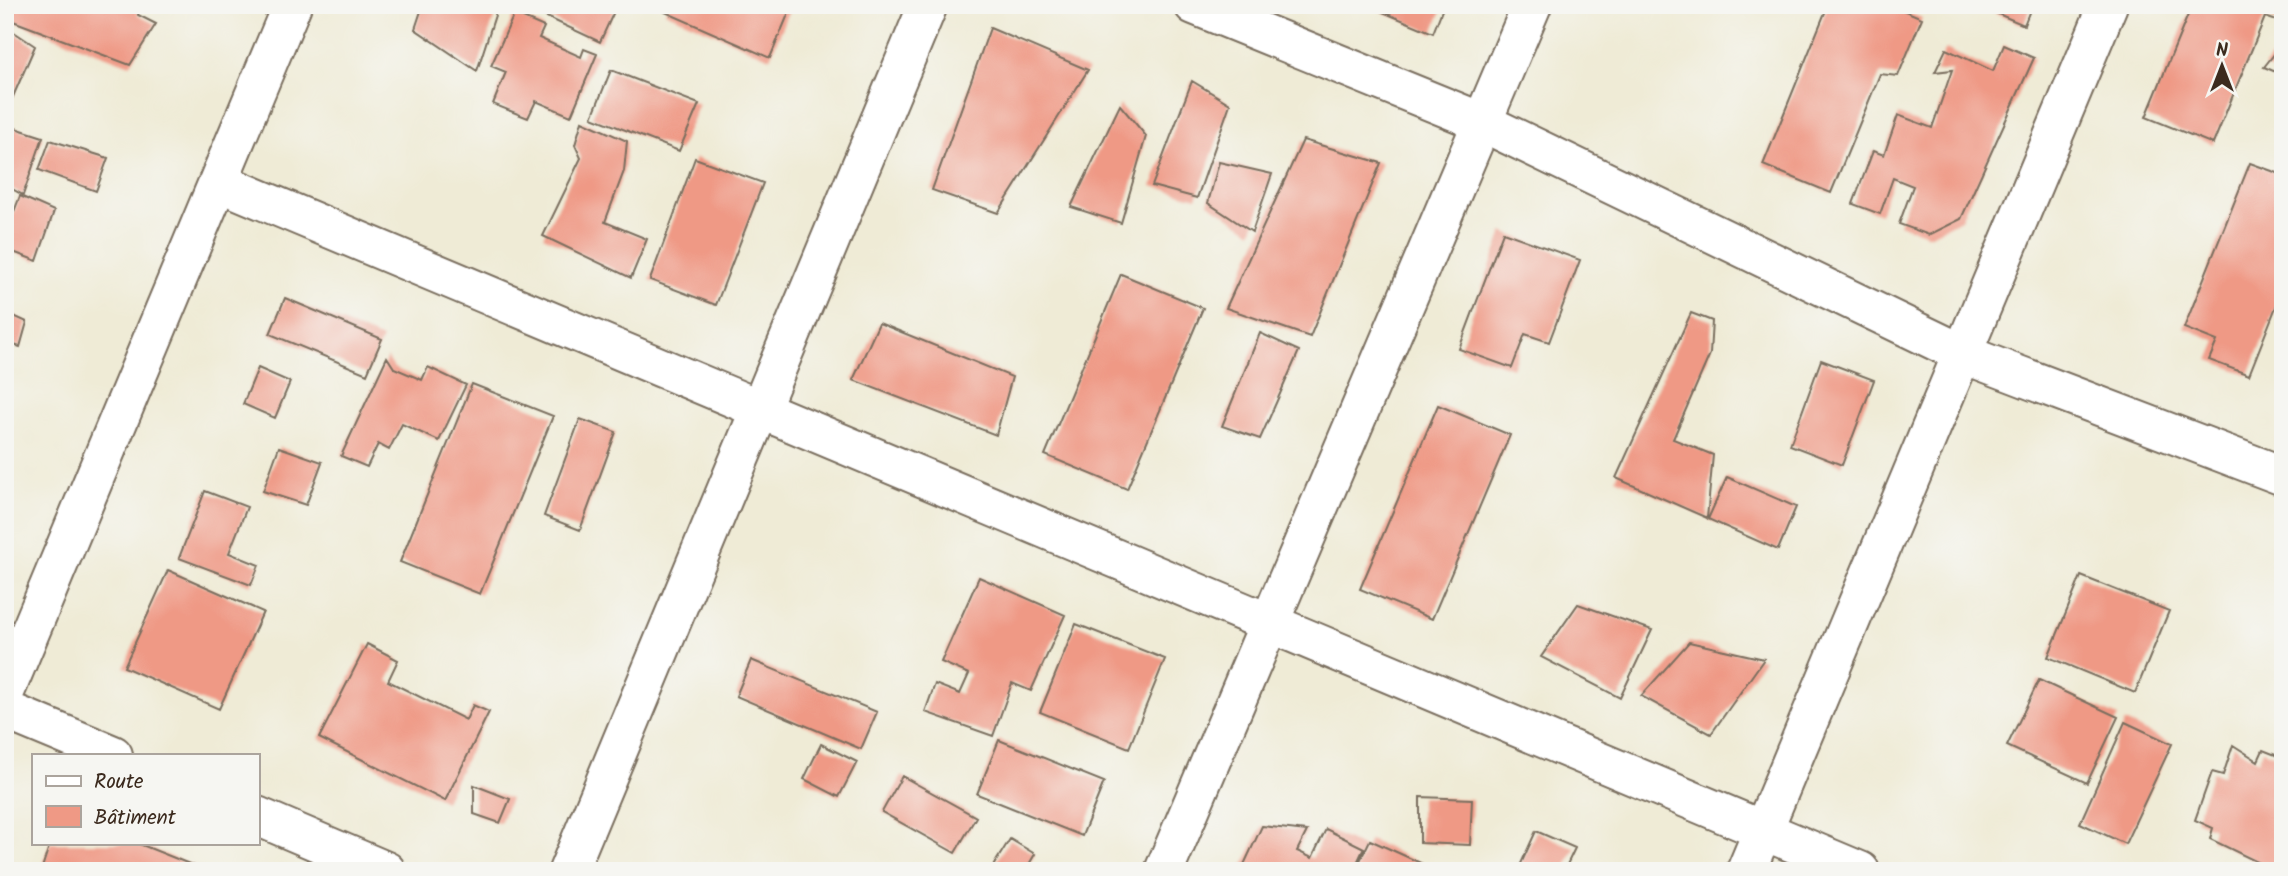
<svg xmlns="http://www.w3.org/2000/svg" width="2288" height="876" viewBox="0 0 2288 876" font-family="Kalam,sans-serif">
<rect width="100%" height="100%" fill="#f6f6f2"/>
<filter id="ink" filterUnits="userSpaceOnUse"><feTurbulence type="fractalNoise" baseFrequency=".0143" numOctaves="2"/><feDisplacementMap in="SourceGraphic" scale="14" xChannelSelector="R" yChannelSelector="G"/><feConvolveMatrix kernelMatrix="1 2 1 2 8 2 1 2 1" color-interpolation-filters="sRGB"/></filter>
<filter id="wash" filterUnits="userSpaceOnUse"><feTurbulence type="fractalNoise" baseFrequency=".00686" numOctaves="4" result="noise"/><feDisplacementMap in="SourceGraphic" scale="28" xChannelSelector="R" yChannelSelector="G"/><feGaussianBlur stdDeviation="1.57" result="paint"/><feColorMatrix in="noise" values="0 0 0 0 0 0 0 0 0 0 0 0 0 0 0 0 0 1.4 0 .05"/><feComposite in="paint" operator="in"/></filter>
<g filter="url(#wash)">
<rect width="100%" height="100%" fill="#efebd6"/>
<g id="blocks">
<!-- building -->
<path fill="#ef9985" d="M 5,5 L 140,5 L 138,15 L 156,24 L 130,65 L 5,18 Z
M 423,5 L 476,5 L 496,12 L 477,71 L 415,29 Z
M 521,5 L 617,5 L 600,42 Z
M 668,5 L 792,5 L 770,58 L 665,12 Z
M 1366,5 L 1444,5 L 1433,33 Z
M 1828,5 L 1891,5 L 1922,18 L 1898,76 L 1880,74 L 1831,193 L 1763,165 Z
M 1977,5 L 2032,5 L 2024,25 Z
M 2192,5 L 2283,5 L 2283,23 L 2265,17 L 2213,144 L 2146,117 Z
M 514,14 L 544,27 L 539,38 L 581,57 L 584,49 L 597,54 L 571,116 L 536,101 L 528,118 L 493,104 L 506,72 L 491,66 Z
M 5,26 L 35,46 L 5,115 Z
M 990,28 L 1088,70 L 998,213 L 932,190 Z
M 2283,43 L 2283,75 L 2264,67 Z
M 2004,45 L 2034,58 L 1961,219 L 1929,235 L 1899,224 L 1913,186 L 1893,178 L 1880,214 L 1853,204 L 1873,151 L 1884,155 L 1898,115 L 1932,128 L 1952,70 L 1935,72 L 1946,49 L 1993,71 Z
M 611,70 L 699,104 L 679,151 L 592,117 Z
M 1192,81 L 1230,104 L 1197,198 L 1152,186 Z
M 1120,105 L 1146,136 L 1121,223 L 1071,207 Z
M 582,121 L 627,141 L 624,171 L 605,222 L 647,239 L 631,278 L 543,236 L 581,158 L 575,145 Z
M 9,126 L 43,137 L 23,195 L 5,185 L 5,136 Z
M 50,140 L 108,158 L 96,191 L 39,170 Z
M 1303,140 L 1381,163 L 1310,337 L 1226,308 Z
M 695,158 L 763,183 L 716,305 L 650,280 Z
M 1219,162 L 1272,174 L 1252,232 L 1208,203 Z
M 2250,163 L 2283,175 L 2283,289 L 2249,375 L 2209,360 L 2217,341 L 2184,328 Z
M 20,196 L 54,211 L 37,261 L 5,249 L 5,235 Z
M 1503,232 L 1580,260 L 1549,342 L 1525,334 L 1512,368 L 1459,349 Z
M 1121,274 L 1203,308 L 1127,489 L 1045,455 Z
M 285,298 L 382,339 L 367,374 L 270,334 Z
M 5,312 L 27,322 L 20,347 L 5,342 Z
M 1691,313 L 1712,321 L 1710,354 L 1673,439 L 1713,455 L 1707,518 L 1616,478 Z
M 879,323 L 1012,377 L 996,435 L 853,380 Z
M 1260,333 L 1299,351 L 1260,439 L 1222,426 Z
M 387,357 L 394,368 L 422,380 L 428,367 L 466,385 L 439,441 L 402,424 L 389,450 L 378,444 L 367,467 L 341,456 Z
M 1821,360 L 1874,380 L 1842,465 L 1790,445 Z
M 258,368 L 290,382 L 275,418 L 243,404 Z
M 472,384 L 553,416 L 480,594 L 400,562 Z
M 1438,405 L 1510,435 L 1432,619 L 1360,589 Z
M 580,419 L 616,432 L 580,530 L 544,516 Z
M 279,447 L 322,462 L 306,505 L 263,491 Z
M 1727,477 L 1796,507 L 1778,550 L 1708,519 Z
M 205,491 L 247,507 L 229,553 L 259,565 L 251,585 L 179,558 Z
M 168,570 L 263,612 L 219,709 L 124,667 Z
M 2081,576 L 2169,611 L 2135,693 L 2048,657 Z
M 979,577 L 1065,615 L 1031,691 L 1012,683 L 993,736 L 925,712 L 935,684 L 960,694 L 969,674 L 941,662 Z
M 1578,604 L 1652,630 L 1620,698 L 1541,657 Z
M 1076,624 L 1165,659 L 1129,748 L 1040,712 Z
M 1689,642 L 1764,659 L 1711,734 L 1641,696 Z
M 367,644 L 398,660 L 388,681 L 466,720 L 473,705 L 489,712 L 445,801 L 319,738 Z
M 751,660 L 877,712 L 861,749 L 736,696 Z
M 2039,680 L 2118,717 L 2087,783 L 2007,746 Z
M 2125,722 L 2172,744 L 2125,844 L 2080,823 Z
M 999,740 L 1104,782 L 1082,836 L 977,794 Z
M 821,744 L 857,762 L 839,797 L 804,779 Z
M 2233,745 L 2258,761 L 2263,750 L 2283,758 L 2283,871 L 2276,871 L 2210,839 L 2213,828 L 2195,820 L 2212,772 L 2223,775 Z
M 902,776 L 976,817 L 955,853 L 882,812 Z
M 474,785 L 510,799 L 500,823 L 474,814 Z
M 1420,797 L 1472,799 L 1470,845 L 1420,843 Z
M 1262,826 L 1307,831 L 1297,851 L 1312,858 L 1326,829 L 1364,848 L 1353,871 L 1241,871 Z
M 1536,831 L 1575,848 L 1564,871 L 1519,868 Z
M 1010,839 L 1035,854 L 1025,871 L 990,871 Z
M 1370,840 L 1438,871 L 1355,871 Z
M 50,843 L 137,843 L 207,871 L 41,871 Z"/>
</g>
</g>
<g filter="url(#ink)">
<use href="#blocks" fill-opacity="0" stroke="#7a6e5e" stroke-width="2"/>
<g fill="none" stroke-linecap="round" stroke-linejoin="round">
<defs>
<path id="minor" d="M 1194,5 L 1484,123 L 1963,354 L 2283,476
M 219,182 L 1860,871
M 5,692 L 292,5
M 5,710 L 113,755
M 257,816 L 386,871
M 568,871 L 928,5
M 1164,871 L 1532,5
M 1746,871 L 2108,5"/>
</defs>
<!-- minor casing -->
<use href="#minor" stroke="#7a6e5e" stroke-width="42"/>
<!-- minor -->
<use href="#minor" stroke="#fff" stroke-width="38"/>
</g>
</g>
<!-- margin -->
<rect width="2288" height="876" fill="none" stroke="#f6f6f2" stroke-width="28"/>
<!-- legend -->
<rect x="32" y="754" width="228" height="91" fill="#f6f6f2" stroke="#aba49d" stroke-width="2"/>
<rect x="46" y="776" width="35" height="10" fill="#ffffff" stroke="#aba49d" stroke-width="2"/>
<text x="94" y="788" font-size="21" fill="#3b2a1e">Route</text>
<rect x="46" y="806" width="35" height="21" fill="#ef9985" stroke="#aba49d" stroke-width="2"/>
<text x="94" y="824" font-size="21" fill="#3b2a1e">Bâtiment</text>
<!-- north arrow -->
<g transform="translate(2222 66)" stroke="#f6f6f2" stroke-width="5" paint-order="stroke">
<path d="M0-5L12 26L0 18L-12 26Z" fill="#3b2a1e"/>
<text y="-10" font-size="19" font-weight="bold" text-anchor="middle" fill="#3b2a1e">N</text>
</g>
</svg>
